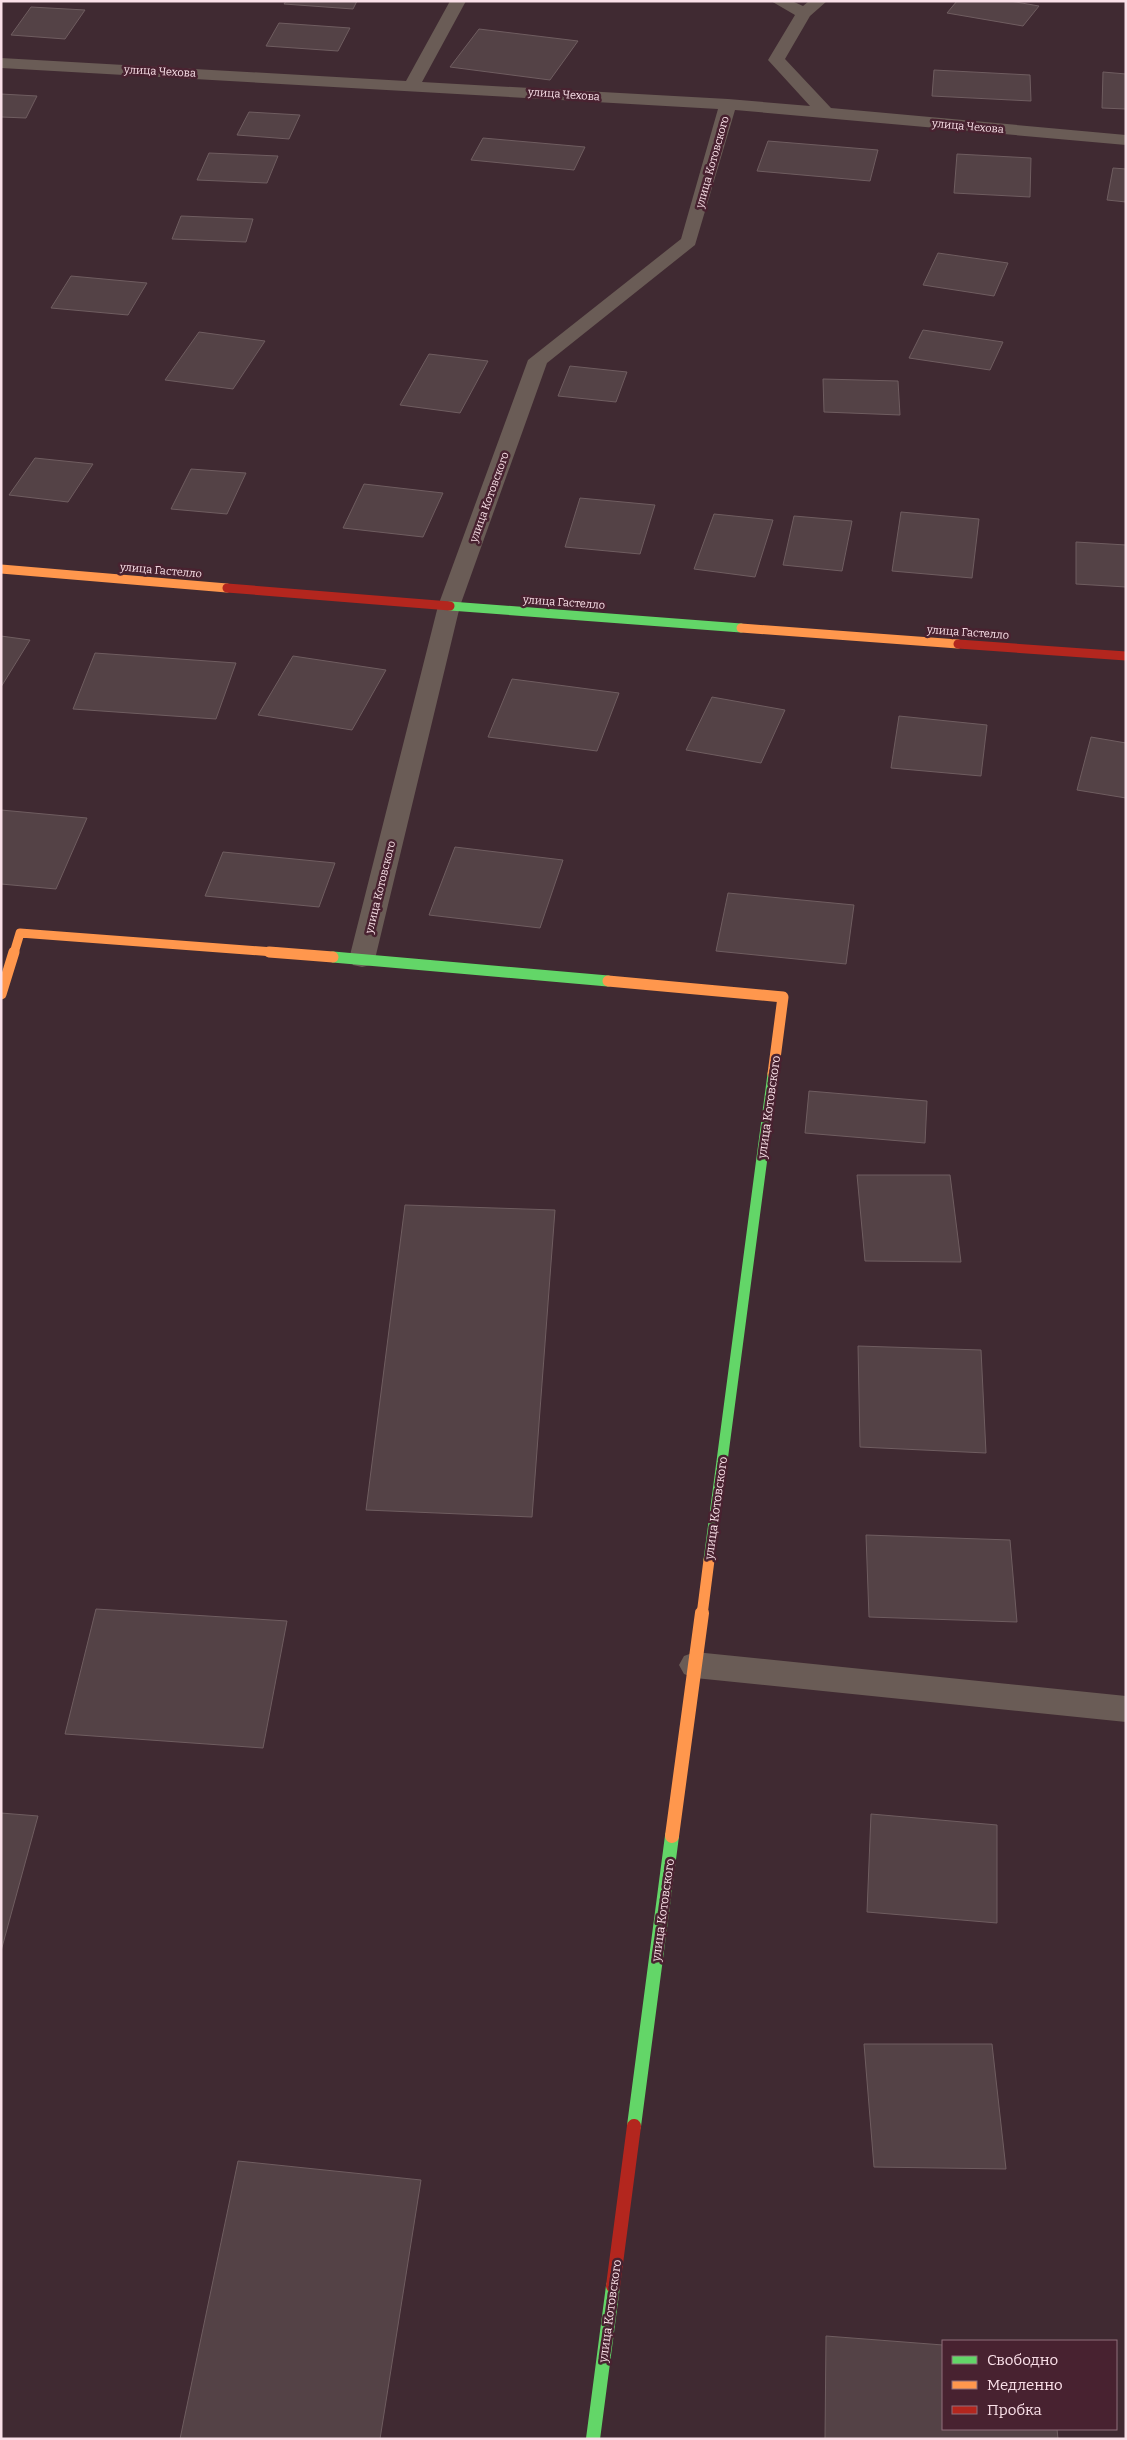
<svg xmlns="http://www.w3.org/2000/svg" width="1127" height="2440" viewBox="0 0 1127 2440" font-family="Bitter,serif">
<rect width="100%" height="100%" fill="#402a32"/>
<!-- building -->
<path fill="#544246" stroke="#6f5d60" d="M 286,1 L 357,1 L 353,9 L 284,4 Z
M 957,1 L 1010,1 L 1039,6 L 1023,26 L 947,13 Z
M 31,7 L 85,10 L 65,39 L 11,35 Z
M 279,23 L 350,28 L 338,51 L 266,46 Z
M 479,29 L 578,41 L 550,80 L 450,67 Z
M 934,70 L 1030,75 L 1031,101 L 932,96 Z
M 1103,72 L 1126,74 L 1126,109 L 1102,108 Z
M 1,94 L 37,96 L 26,118 L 1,117 Z
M 249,112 L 300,115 L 289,139 L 237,135 Z
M 483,138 L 585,147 L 574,170 L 471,160 Z
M 768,141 L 878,150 L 870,181 L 757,171 Z
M 209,153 L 278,156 L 267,183 L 197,180 Z
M 957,154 L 1031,158 L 1030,197 L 954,193 Z
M 1113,168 L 1126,169 L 1126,202 L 1107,200 Z
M 181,216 L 253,219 L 246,242 L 172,239 Z
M 938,253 L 1008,263 L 994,296 L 923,285 Z
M 71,276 L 147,283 L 128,315 L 51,308 Z
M 923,330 L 1003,342 L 990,370 L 909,358 Z
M 199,332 L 265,341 L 233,389 L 165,380 Z
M 429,354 L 488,361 L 460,413 L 400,405 Z
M 570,366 L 627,372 L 616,402 L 558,396 Z
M 823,379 L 898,381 L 900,415 L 824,412 Z
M 35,458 L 93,464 L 68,502 L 9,495 Z
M 191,469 L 246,473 L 227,514 L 171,509 Z
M 364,484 L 443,493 L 423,537 L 343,528 Z
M 580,498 L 655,505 L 640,554 L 565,547 Z
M 901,512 L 979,519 L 972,578 L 892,571 Z
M 714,514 L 773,520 L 755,577 L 694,569 Z
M 794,516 L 852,521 L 842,571 L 783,565 Z
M 1076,542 L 1126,545 L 1126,587 L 1076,584 Z
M 1,636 L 30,640 L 1,687 Z
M 95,653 L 236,663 L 216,719 L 73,709 Z
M 293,656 L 386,670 L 352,730 L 258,715 Z
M 512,679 L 619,693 L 597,751 L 488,737 Z
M 712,697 L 785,710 L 761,763 L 686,750 Z
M 899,716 L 987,725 L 981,776 L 891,768 Z
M 1091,737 L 1126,743 L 1126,798 L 1077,790 Z
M 1,810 L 87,818 L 56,889 L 1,884 Z
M 455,847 L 563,860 L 540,928 L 429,915 Z
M 223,852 L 335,863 L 319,907 L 205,896 Z
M 728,893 L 854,905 L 846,964 L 716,951 Z
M 809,1091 L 927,1101 L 925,1143 L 805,1133 Z
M 857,1175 L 950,1175 L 961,1262 L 865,1261 Z
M 405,1205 L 555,1210 L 532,1517 L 366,1510 Z
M 858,1346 L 981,1350 L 986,1453 L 860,1447 Z
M 866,1535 L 1010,1540 L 1017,1622 L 869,1617 Z
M 96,1609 L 287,1621 L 263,1748 L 65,1734 Z
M 1,1813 L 38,1816 L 1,1951 Z
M 871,1814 L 997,1825 L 997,1923 L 867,1912 Z
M 864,2044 L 992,2044 L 1006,2169 L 874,2167 Z
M 238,2161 L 421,2180 L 380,2439 L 180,2439 Z
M 826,2336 L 943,2345 L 943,2429 L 1057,2429 L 1058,2439 L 825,2439 Z"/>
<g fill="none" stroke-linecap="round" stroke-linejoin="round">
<!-- street -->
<path fill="#6a5c56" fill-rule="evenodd" d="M 450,1 L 466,1 L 422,82 L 728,99 L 810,106 L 768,60 L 795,15 L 771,1 L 792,1 L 803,6 L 809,1 L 827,1 L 810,16 L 785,59 L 831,108 L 1126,135 L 1126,145 L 735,110 L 695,245 L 547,363 L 460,606 L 375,959 L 371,965 L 362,967 L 353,965 L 349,959 L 438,606 L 528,360 L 681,239 L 718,109 L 1,68 L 1,58 L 406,81 Z
M 695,1652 L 1126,1696 L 1126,1722 L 695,1678 L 684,1674 L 679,1665 L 684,1656 Z"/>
<!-- fast-far2 -->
<path stroke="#63d668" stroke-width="9" d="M 450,606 L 741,628"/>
<!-- fast-far1 -->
<path stroke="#63d668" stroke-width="11" d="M 333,957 L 608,981
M 709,1560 L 773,1074"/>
<!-- fast -->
<path stroke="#63d668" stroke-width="14" d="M 634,2126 L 672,1836
M 593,2439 L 613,2286"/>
<!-- slow-far2 -->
<path stroke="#ff974d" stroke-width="9" d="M 1,569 L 227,588
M 741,628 L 958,644
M 14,953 L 20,933 L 286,953"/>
<!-- slow-far1 -->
<path stroke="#ff974d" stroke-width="11" d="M 269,952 L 333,957
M 608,981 L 783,997 L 773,1074
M 1,994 L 14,952
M 702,1615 L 709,1560"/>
<!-- slow -->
<path stroke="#ff974d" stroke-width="14" d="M 672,1836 L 702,1613"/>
<!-- jam-far1 -->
<path stroke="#b3261e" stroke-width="9" d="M 227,588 L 450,606
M 958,644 L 1126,656"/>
<!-- jam -->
<path stroke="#b3261e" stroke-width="14" d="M 613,2286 L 634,2126"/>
</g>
<g text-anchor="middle" stroke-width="5" stroke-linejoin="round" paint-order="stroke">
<!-- far-street labels -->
<g font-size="11" fill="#fae0e8" stroke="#482230">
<text transform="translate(160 71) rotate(3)" y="4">улица Чехова</text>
<text transform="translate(564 94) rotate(4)" y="4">улица Чехова</text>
<text transform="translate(968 126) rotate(5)" y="4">улица Чехова</text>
<text transform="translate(712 162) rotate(-74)" y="4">улица Котовского</text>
<text transform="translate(489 497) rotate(-70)" y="4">улица Котовского</text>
<text transform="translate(161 570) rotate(5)" y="4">улица Гастелло</text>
<text transform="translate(564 602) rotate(4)" y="4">улица Гастелло</text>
<text transform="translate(968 632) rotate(4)" y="4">улица Гастелло</text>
<text transform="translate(380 887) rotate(-76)" y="4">улица Котовского</text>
</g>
<!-- street labels -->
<g font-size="12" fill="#fae0e8" stroke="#482230">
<text transform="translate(769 1107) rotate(-82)" y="4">улица Котовского</text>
<text transform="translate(716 1508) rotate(-82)" y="4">улица Котовского</text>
<text transform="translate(663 1910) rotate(-82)" y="4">улица Котовского</text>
<text transform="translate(610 2311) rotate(-82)" y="4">улица Котовского</text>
</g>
</g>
<!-- border -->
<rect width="1127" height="2440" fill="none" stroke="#fae0e8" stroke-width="5"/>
<!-- legend -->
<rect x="942" y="2340" width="175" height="90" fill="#482230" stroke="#8f6e7a"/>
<rect x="952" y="2356" width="25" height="8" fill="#63d668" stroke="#8f6e7a"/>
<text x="987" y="2365" font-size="15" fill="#fae0e8">Свободно</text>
<rect x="952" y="2381" width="25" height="8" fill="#ff974d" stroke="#8f6e7a"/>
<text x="987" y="2390" font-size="15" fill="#fae0e8">Медленно</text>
<rect x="952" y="2406" width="25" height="8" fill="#b3261e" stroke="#8f6e7a"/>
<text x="987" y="2415" font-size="15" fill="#fae0e8">Пробка</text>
</svg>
